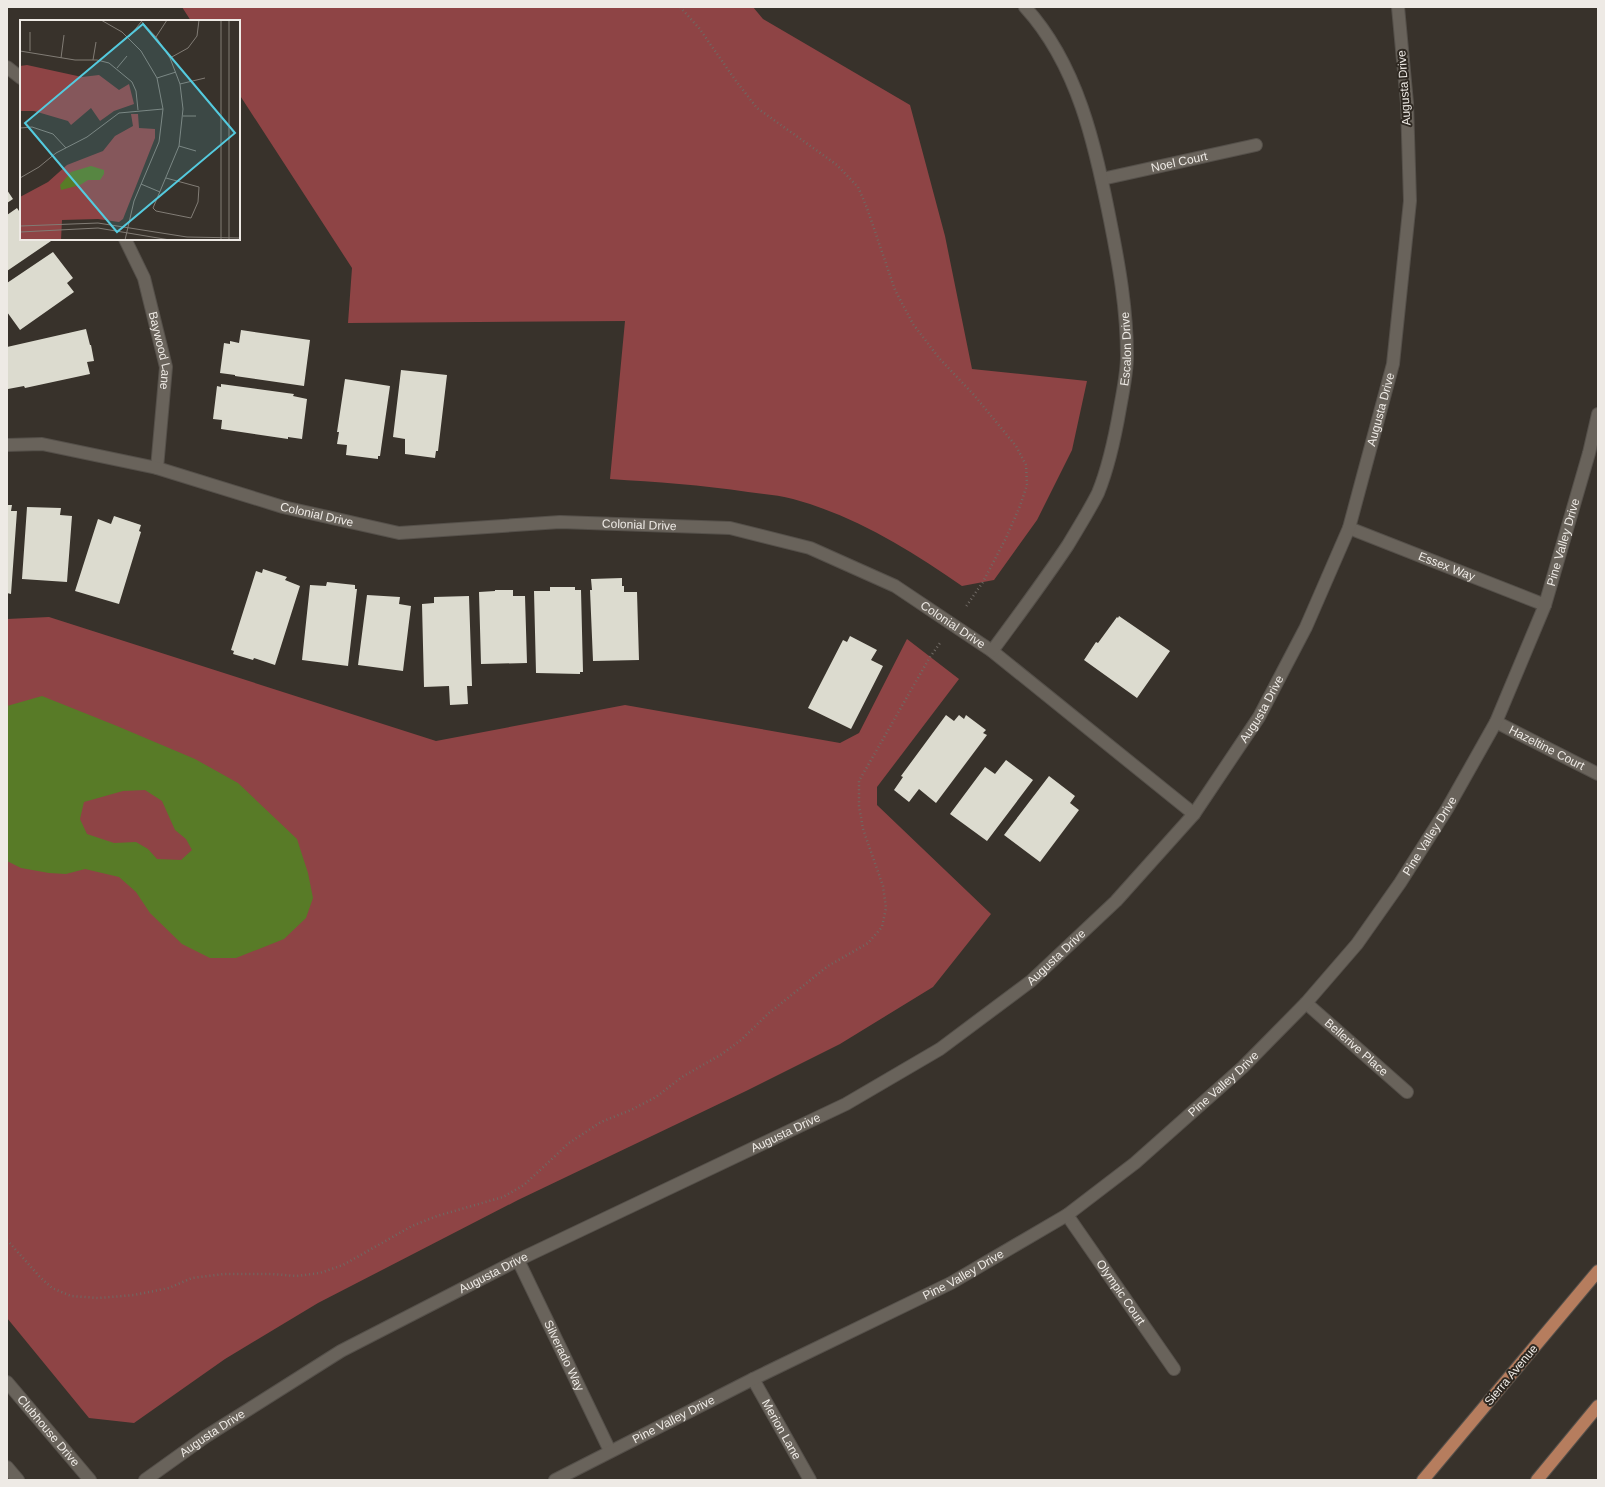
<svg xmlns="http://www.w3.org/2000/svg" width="1605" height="1487" viewBox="0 0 1605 1487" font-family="Helvetica,sans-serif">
<rect width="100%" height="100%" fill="#38322b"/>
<!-- green -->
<path fill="#8e4445" d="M 182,7 L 753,7 L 763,19 L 910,105 L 945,236 L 972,369 L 1087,381 L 1072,450 L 1037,520 L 994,580 L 962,586 C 909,549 855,516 793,499 C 779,495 763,494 748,492 C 702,485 656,482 610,479 L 625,321 L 348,323 L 352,268 L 239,94 L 239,21 L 191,21 Z
M 49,617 L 436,741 L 625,705 L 840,743 L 859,733 L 907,639 L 959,679 L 877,787 L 877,805 L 991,914 L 933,987 L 840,1044 L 746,1091 L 518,1200 L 318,1303 L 225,1359 L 134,1423 L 89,1418 L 7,1318 L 7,619 Z"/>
<!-- water -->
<path fill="#587b27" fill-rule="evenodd" d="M 42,696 L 117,726 L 195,759 L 238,783 L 297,839 L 308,873 L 313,898 L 306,918 L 284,939 L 236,958 L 210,958 L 182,944 L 150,913 L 136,892 L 119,877 L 85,869 L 66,874 L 49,873 L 21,868 L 7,861 L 7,706 ZM 145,790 L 162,801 L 175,830 L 186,839 L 192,850 L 181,860 L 157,859 L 148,849 L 136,842 L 114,843 L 87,834 L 80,819 L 84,802 L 123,791 Z"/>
<!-- building -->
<path fill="#dcdbcf" d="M 7,190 L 13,199 L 7,203 Z
M 17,208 L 21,214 L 21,239 L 50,239 L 51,241 L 7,271 L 7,215 Z
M 53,252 L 73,278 L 67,283 L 74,292 L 20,330 L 7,312 L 7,283 Z
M 86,329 L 90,345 L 91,345 L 94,361 L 87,362 L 90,374 L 25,388 L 24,386 L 8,389 L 7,382 L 7,347 Z
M 241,330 L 310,340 L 304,386 L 235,376 L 235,375 L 220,373 L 224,343 L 230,344 L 230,341 L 239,343 Z
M 401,370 L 447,375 L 438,451 L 436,451 L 435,458 L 405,454 L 405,439 L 393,437 Z
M 345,379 L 390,386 L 380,456 L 378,456 L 378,459 L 346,455 L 347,445 L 337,444 L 339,432 L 337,432 Z
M 221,384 L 294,394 L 293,396 L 307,399 L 302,439 L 288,437 L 288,439 L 221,429 L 222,420 L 213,419 L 217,386 L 221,387 Z
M 7,505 L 12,505 L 11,511 L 17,511 L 11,594 L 7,593 Z
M 27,507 L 61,508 L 60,515 L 72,516 L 67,582 L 22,579 Z
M 114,516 L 141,525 L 139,531 L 141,532 L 119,604 L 75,591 L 98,519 L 111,524 Z
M 263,569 L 287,577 L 285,580 L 300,586 L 275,665 L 254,658 L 253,660 L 233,654 L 234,651 L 231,650 L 256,571 L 262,573 Z
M 622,578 L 622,586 L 624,586 L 624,592 L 637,592 L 639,660 L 593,661 L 590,590 L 592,590 L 591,579 Z
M 327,582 L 355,585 L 355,589 L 357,589 L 348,666 L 302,660 L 310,585 L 326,586 Z
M 550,587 L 575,587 L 575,590 L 581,590 L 583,672 L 580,672 L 580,674 L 536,673 L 534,591 L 550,591 Z
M 495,590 L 513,590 L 513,596 L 525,596 L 527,663 L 481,664 L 479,592 L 495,591 Z
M 367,595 L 400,597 L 399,604 L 411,606 L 403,671 L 358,665 Z
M 469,596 L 472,686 L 467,686 L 468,704 L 450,705 L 449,686 L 424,687 L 422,604 L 434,603 L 434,597 Z
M 1119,616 L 1170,651 L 1137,698 L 1084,660 L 1096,642 L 1098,643 L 1117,617 L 1118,618 Z
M 850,636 L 877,650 L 871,660 L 883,666 L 851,729 L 808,708 L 843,640 L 847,642 Z
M 946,715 L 954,721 L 959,715 L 964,719 L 966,715 L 986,730 L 983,733 L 987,735 L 936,803 L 919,789 L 909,802 L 894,790 L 903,777 L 901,776 Z
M 1006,760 L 1033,780 L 987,841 L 950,814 L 985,767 L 995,774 Z
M 1049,776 L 1075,796 L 1070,803 L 1079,810 L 1040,862 L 1004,835 Z"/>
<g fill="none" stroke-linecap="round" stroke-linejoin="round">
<defs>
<g id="minor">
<path d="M 7,67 L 21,78"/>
<path id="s1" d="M 1102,179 L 1256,145"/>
<path id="s2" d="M 125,239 L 144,278 L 166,367 L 157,468"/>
<path id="s3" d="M 7,445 L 42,444 L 157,468 L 283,507 L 399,533 L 560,522 L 730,528 L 810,548 L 895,586 L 992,651 L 1194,814"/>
<path id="s4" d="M 1349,528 L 1545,605"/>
<path id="s5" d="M 992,651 C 1018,616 1044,581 1068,545 C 1078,528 1089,511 1098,493 C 1109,466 1115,437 1120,408 C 1123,391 1127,373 1127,356 C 1127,310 1119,265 1110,220 C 1095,145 1078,65 1025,7"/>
<path id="s6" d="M 1496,722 L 1598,774"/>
<path id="s7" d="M 1306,1003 L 1407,1092"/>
<path id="s8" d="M 1067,1215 L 1174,1369"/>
<path id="s9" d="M 518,1260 L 610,1451"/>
<path id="s10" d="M 753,1379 L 810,1480"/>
<path id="s11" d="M 7,1382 L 90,1480"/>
<path d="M 7,1467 L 18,1480"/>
<path id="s12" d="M 145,1480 L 205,1437 L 341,1351 L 518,1260 L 846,1104 L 940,1049 L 1031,981 L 1116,901 L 1194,814 L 1259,717 L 1306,627 L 1349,528 L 1393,364 L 1410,201 L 1407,103 L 1398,7"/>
<path id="s13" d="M 555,1480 L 753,1379 L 951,1283 L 1067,1215 L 1135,1163 L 1243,1067 L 1306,1003 L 1357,944 L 1400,883 L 1447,809 L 1496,722 L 1545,605 L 1589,453 L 1598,414"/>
</g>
<path id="major" d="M 1423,1480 L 1598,1271
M 1537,1480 L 1598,1406"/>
</defs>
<!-- minor casing -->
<use href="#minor" stroke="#55504a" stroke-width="14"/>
<!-- major casing -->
<use href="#major" stroke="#55504a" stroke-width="14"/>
<!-- path -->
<path stroke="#6f6963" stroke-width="2.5" stroke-dasharray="1 3" stroke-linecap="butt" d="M 680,7 L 699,28 L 736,81 L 757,108 L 837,165 L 858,187 L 867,208 L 895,290 L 913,324 L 939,358 L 974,395 L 1016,446 L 1026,465 L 1027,485 L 1020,506 L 1006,538 L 983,582 L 965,608
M 7,1240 L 39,1276 L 52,1288 L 71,1296 L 98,1298 L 134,1295 L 169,1288 L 192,1278 L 224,1274 L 271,1274 L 297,1276 L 320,1273 L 343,1265 L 412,1226 L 437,1216 L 503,1197 L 524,1185 L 569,1143 L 601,1122 L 631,1110 L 656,1097 L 682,1077 L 722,1054 L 741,1040 L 769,1013 L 828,966 L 868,943 L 882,927 L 886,908 L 883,886 L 863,829 L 859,806 L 859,781 L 930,657 L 940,643"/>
<!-- minor -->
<use href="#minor" stroke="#69635b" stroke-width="12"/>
<!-- major -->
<use href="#major" stroke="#b67d5e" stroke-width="12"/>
</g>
<g text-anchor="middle" stroke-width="4" stroke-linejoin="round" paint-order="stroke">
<!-- street labels -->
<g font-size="12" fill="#eeeae5" stroke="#2e2821">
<text transform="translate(1404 88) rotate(-94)" y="4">Augusta Drive</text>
<text dy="4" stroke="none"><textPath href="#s1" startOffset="79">Noel Court</textPath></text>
<text dy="4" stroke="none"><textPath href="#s5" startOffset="338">Escalon Drive</textPath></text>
<text dy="4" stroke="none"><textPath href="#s2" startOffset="118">Baywood Lane</textPath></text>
<text dy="4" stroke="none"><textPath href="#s12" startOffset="1702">Augusta Drive</textPath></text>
<text dy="4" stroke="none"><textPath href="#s3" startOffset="319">Colonial Drive</textPath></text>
<text dy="4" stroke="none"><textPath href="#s3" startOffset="644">Colonial Drive</textPath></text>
<text dy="4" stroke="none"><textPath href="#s13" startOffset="1429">Pine Valley Drive</textPath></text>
<text dy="4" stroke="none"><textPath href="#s4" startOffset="105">Essex Way</textPath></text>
<text dy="4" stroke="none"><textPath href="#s3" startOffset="980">Colonial Drive</textPath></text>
<text dy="4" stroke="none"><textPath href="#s12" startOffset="1378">Augusta Drive</textPath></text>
<text dy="4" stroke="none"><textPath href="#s6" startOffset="57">Hazeltine Court</textPath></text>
<text dy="4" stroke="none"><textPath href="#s13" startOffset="1105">Pine Valley Drive</textPath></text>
<text dy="4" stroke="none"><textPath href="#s12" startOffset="1054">Augusta Drive</textPath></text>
<text dy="4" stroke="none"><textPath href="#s7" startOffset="67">Bellerive Place</textPath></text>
<text dy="4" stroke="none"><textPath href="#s13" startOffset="781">Pine Valley Drive</textPath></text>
<text dy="4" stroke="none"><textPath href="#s12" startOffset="730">Augusta Drive</textPath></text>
<text dy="4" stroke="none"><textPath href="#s12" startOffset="406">Augusta Drive</textPath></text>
<text dy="4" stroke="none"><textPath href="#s13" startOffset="457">Pine Valley Drive</textPath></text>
<text dy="4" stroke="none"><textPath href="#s8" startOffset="94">Olympic Court</textPath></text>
<text dy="4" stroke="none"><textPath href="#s9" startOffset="106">Silverado Way</textPath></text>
<text transform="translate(1511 1375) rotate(-50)" y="4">Sierra Avenue</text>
<text dy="4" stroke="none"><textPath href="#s13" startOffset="133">Pine Valley Drive</textPath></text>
<text dy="4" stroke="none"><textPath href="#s10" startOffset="58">Merion Lane</textPath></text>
<text dy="4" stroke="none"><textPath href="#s11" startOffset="64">Clubhouse Drive</textPath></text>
<text dy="4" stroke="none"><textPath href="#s12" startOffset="82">Augusta Drive</textPath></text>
</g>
</g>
<!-- overview -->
<g transform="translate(20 20)">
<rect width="220" height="220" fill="#38322b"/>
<path d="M 7,45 L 62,57 L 79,55 L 99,70 L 109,64 L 114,84 L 94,91 L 80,101 L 71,88 L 51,105 L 48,101 L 14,91 L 0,91 L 0,46 ZM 111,94 L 118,94 L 119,108 L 135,109 L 135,118 L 103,199 L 99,202 L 78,199 L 42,200 L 41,220 L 0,220 L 0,177 L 28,162 L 47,145 L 83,131 L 95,116 L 113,106 Z" fill="#8e4445"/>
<path d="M 71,146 L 84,150 L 84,154 L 80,160 L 68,160 L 60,165 L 41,170 L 40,165 L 51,152 Z" fill="#587b27"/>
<path fill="none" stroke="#817c75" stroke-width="1" d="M 81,0 L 102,12 L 121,31 L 137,58 L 143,89 L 139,122 L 114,181 L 105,220M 120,0 L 136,17 L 150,38 L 160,64 L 163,89 L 159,126 L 133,188 L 136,191 L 171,198 L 178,182 L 179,167 L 146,158M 201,0 L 201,220M 209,0 L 209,220M 109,17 L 121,2M 136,17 L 147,0M 0,31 L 55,40 L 77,40 L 89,43 L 112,62 L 116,71 L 118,90M 10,31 L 10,12M 41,38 L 44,15M 150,38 L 168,28 L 177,16 L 179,0M 73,40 L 76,22M 97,48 L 107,36M 137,58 L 156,52M 160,64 L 185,58M 163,96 L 176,96M 0,108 L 12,107 L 33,114 L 46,128M 159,126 L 176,131M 0,158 L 19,147 L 36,133 L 67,117 L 99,93 L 143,89M 121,164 L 140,172M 0,206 L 78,203 L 167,217 L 220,218M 0,212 L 78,208 L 150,220"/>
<path fill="#54cade" fill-opacity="0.15" stroke="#54cade" stroke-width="2" d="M 123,4 L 215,113 L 97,212 L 5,103 Z"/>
<rect width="220" height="220" fill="none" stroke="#eeeae5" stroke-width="2"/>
</g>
<!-- border -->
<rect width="1605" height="1487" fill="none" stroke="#eeeae5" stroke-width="16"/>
</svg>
